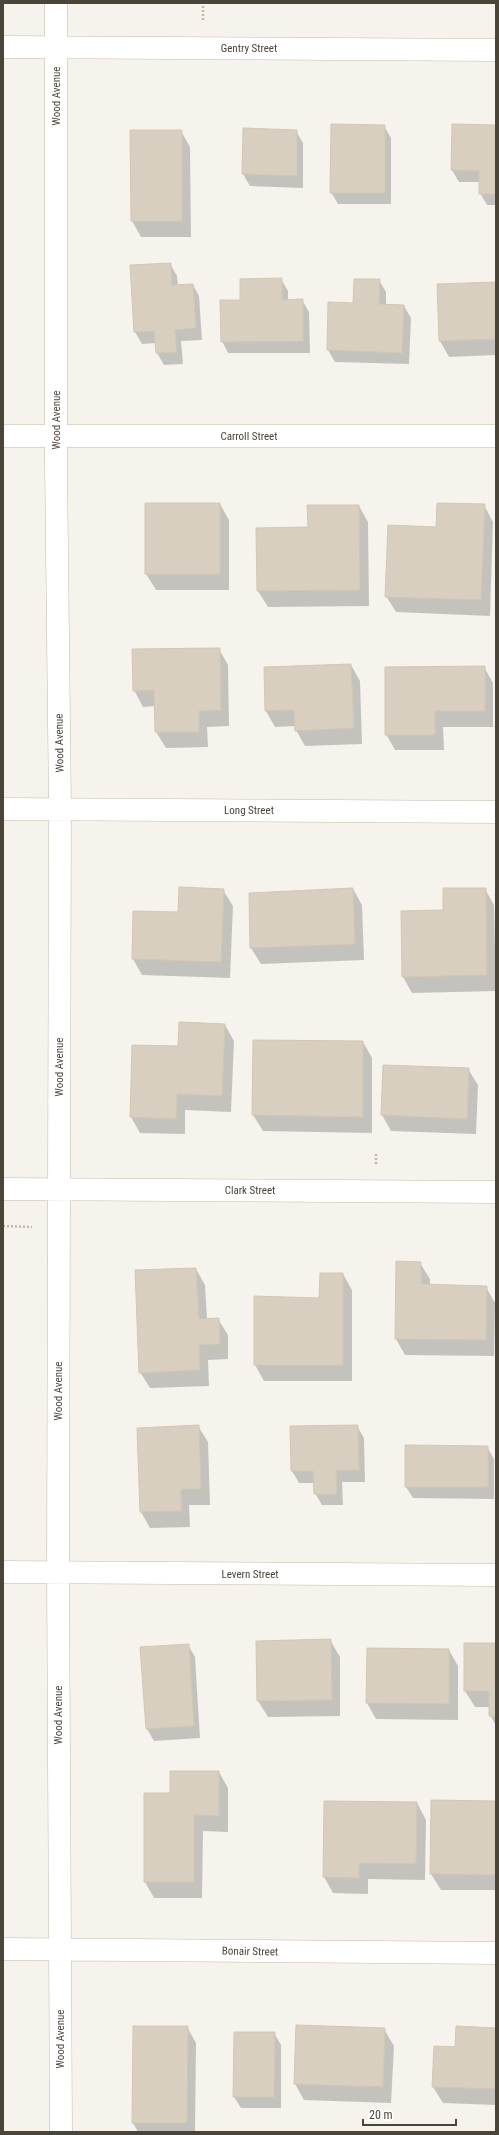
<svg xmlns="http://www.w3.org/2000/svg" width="499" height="2135" viewBox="0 0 499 2135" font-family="'Roboto Condensed',sans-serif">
<rect width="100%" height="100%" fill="#f6f3ec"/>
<!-- shadow -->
<path fill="#0003" d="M 384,126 L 391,138 L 391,204 L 338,204 L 331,192 Z
M 496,126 L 496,205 L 487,205 L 480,193 L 480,182 L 459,182 L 452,170 Z
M 244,129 L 296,131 L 303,143 L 303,188 L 250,186 L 243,174 Z
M 181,131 L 190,147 L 191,237 L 141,237 L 132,221 Z
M 170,264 L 177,276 L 178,286 L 193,285 L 199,296 L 202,340 L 181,341 L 183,364 L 164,365 L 157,353 L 156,343 L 142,344 L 135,332 Z
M 281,279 L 288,291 L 288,300 L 302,300 L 309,312 L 310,353 L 228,353 L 222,341 L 241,301 Z
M 379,280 L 386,292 L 386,305 L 404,306 L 411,318 L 409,364 L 335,362 L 328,350 L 329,303 L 354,304 Z
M 496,283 L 496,355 L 449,357 L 440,341 Z
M 146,504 L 220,504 L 229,520 L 229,590 L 156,590 L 146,574 Z
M 484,505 L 493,522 L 490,616 L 396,612 L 386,596 L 437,528 Z
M 359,506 L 368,522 L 369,606 L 268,607 L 258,591 L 257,529 L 309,528 Z
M 219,649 L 228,665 L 229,726 L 207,727 L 208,747 L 166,748 L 156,732 L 156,706 L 143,707 L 134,690 Z
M 351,665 L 360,681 L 362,744 L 305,746 L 296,730 L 296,726 L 275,727 L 266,711 Z
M 484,667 L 493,683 L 493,727 L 443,727 L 444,750 L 395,750 L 386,734 Z
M 353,889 L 362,905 L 364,960 L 261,964 L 251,948 Z
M 485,889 L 494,905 L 496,991 L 412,993 L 403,977 L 444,911 Z
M 223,890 L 233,906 L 230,978 L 142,975 L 133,959 L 179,913 Z
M 225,1025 L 234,1041 L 231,1112 L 185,1110 L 185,1134 L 140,1133 L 131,1117 L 179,1047 Z
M 254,1041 L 363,1042 L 372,1058 L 372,1133 L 263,1131 L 253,1115 Z
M 384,1066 L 468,1069 L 478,1085 L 476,1134 L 391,1131 L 382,1115 Z
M 420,1263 L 430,1279 L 430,1285 L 486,1287 L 495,1303 L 494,1356 L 405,1355 L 396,1339 Z
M 196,1269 L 205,1285 L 207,1320 L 218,1319 L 228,1335 L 228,1359 L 208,1360 L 209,1386 L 150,1388 L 140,1372 Z
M 343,1274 L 352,1290 L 352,1381 L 264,1381 L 255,1365 L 255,1298 L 320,1299 Z
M 198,1426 L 208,1442 L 210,1505 L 189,1505 L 190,1527 L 150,1528 L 141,1512 Z
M 357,1426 L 364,1438 L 365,1482 L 342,1482 L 343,1505 L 322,1505 L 315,1493 L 315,1483 L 299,1483 L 292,1471 L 291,1427 Z
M 487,1447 L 494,1459 L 494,1499 L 413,1498 L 406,1487 Z
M 3,1450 L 4,1514 L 3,1514 Z
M 330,1640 L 340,1657 L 340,1716 L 268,1717 L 258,1701 Z
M 496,1644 L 496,1726 L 490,1715 L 490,1707 L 475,1707 L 465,1691 Z
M 188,1645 L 195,1657 L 200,1738 L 154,1741 L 147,1729 Z
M 449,1650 L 458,1666 L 458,1720 L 376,1719 L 367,1703 Z
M 219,1772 L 228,1788 L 228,1832 L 203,1831 L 202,1898 L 154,1898 L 145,1882 L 171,1794 Z
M 325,1802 L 417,1803 L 426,1820 L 425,1880 L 368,1879 L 368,1894 L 333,1893 L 324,1877 Z
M 496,1802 L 496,1890 L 441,1890 L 431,1874 Z
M 187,2027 L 196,2043 L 195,2132 L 138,2132 L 133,2123 Z
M 384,2029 L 394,2046 L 391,2103 L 304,2100 L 295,2084 Z
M 496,2029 L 496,2105 L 443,2103 L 433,2087 L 456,2048 Z
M 274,2033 L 281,2045 L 281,2108 L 241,2108 L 234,2097 Z"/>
<!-- building -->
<path fill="#d8cfc1" stroke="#d3c7b4" d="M 331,124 L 385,125 L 385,193 L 330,193 Z
M 452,124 L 496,125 L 496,194 L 479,194 L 479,171 L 451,170 Z
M 243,128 L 297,130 L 297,176 L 242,174 Z
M 130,130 L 182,130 L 182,221 L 131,221 Z
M 171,263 L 172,285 L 193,284 L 196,328 L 175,330 L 177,352 L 156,353 L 154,331 L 134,332 L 130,265 Z
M 282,278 L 282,300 L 303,299 L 303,341 L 221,342 L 220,300 L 240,300 L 240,279 Z
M 354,279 L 380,279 L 379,304 L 404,305 L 402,353 L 327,350 L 328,302 L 353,303 Z
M 496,282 L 496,339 L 439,341 L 437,284 Z
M 145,503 L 220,503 L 220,574 L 145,574 Z
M 437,503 L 485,504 L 481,600 L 385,597 L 388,525 L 436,527 Z
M 307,505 L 359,505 L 360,590 L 257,591 L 256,528 L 308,527 Z
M 220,648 L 221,710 L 199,711 L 199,732 L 155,732 L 154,690 L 133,691 L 132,649 Z
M 351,664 L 354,728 L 295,731 L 294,710 L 265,711 L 264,667 Z
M 485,666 L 485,711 L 435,711 L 435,735 L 385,735 L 385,667 Z
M 179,887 L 224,889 L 221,962 L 132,959 L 133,911 L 178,912 Z
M 353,888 L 355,944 L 250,948 L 249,893 Z
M 443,888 L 486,888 L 487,975 L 402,977 L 401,911 L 443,910 Z
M 179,1022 L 225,1024 L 222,1096 L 177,1094 L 176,1119 L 130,1117 L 132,1045 L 178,1046 Z
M 253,1040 L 363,1041 L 363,1117 L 252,1115 Z
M 383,1065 L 469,1068 L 467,1119 L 381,1115 Z
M 396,1261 L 421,1262 L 421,1284 L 487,1286 L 486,1340 L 395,1339 Z
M 196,1268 L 199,1319 L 219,1318 L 220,1344 L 199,1345 L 200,1370 L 139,1373 L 135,1270 Z
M 320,1273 L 343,1273 L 343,1365 L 254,1365 L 254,1296 L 319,1298 Z
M 199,1425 L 201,1489 L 181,1489 L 182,1511 L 140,1512 L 137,1428 Z
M 358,1425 L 359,1470 L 336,1470 L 337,1494 L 314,1494 L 313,1471 L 291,1471 L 290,1426 Z
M 405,1445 L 488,1446 L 488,1487 L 405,1487 Z
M 331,1639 L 332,1700 L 257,1701 L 256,1641 Z
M 464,1643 L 496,1643 L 496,1716 L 489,1716 L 489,1691 L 464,1691 Z
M 189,1644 L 194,1726 L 146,1729 L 140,1647 Z
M 367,1648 L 449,1649 L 449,1704 L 366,1703 Z
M 170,1771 L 219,1771 L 219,1816 L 194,1815 L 194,1882 L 144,1882 L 144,1793 L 170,1793 Z
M 431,1800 L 496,1801 L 496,1875 L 430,1874 Z
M 324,1801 L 417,1802 L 416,1864 L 359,1863 L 359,1878 L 323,1877 Z
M 296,2025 L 385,2028 L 383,2087 L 294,2084 Z
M 133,2026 L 188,2026 L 187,2123 L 132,2123 Z
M 456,2026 L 496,2028 L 496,2089 L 432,2087 L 434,2046 L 455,2047 Z
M 234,2032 L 275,2032 L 274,2097 L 233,2097 Z"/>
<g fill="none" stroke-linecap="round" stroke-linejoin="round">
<defs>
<path id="street" d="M 56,3 L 56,464 L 60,809 L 58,1573 L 61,2132
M 3,47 L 496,50
M 3,436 L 496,436
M 3,809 L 496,812
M 3,1189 L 496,1192
M 3,1572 L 496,1575
M 3,1949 L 496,1953"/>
</defs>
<!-- street casing -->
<use href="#street" stroke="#c2bbae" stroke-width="23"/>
<!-- path -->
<path stroke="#c4b79f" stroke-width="2.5" stroke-dasharray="2 2" stroke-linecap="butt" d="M 203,6 L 203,22
M 376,1164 L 376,1152
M 3,1226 L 32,1227"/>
<!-- street -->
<use href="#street" stroke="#fff" stroke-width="22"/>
</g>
<g text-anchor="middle" stroke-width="4" stroke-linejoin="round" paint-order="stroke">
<!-- street labels -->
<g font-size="11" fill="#4b4439" stroke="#fff">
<text x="249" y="52">Gentry Street</text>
<text transform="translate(56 96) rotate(-90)" y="4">Wood Avenue</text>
<text transform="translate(56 420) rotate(-90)" y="4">Wood Avenue</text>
<text x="249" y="440">Carroll Street</text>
<text transform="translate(59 743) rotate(-91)" y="4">Wood Avenue</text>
<text x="249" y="814">Long Street</text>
<text transform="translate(59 1067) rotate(-90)" y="4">Wood Avenue</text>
<text x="250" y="1194">Clark Street</text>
<text transform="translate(58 1391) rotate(-90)" y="4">Wood Avenue</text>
<text x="250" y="1578">Levern Street</text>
<text transform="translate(58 1715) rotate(-90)" y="4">Wood Avenue</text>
<text transform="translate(250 1951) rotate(1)" y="4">Bonair Street</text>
<text transform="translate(60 2039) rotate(-90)" y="4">Wood Avenue</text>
</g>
</g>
<!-- border -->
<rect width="499" height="2135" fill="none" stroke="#4b4439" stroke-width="8"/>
<!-- scale -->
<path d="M363 2119v6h93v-6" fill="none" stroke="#4b4439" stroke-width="2"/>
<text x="369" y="2119" font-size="12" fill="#4b4439" stroke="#ffffff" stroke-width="3" paint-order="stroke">20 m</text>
</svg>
